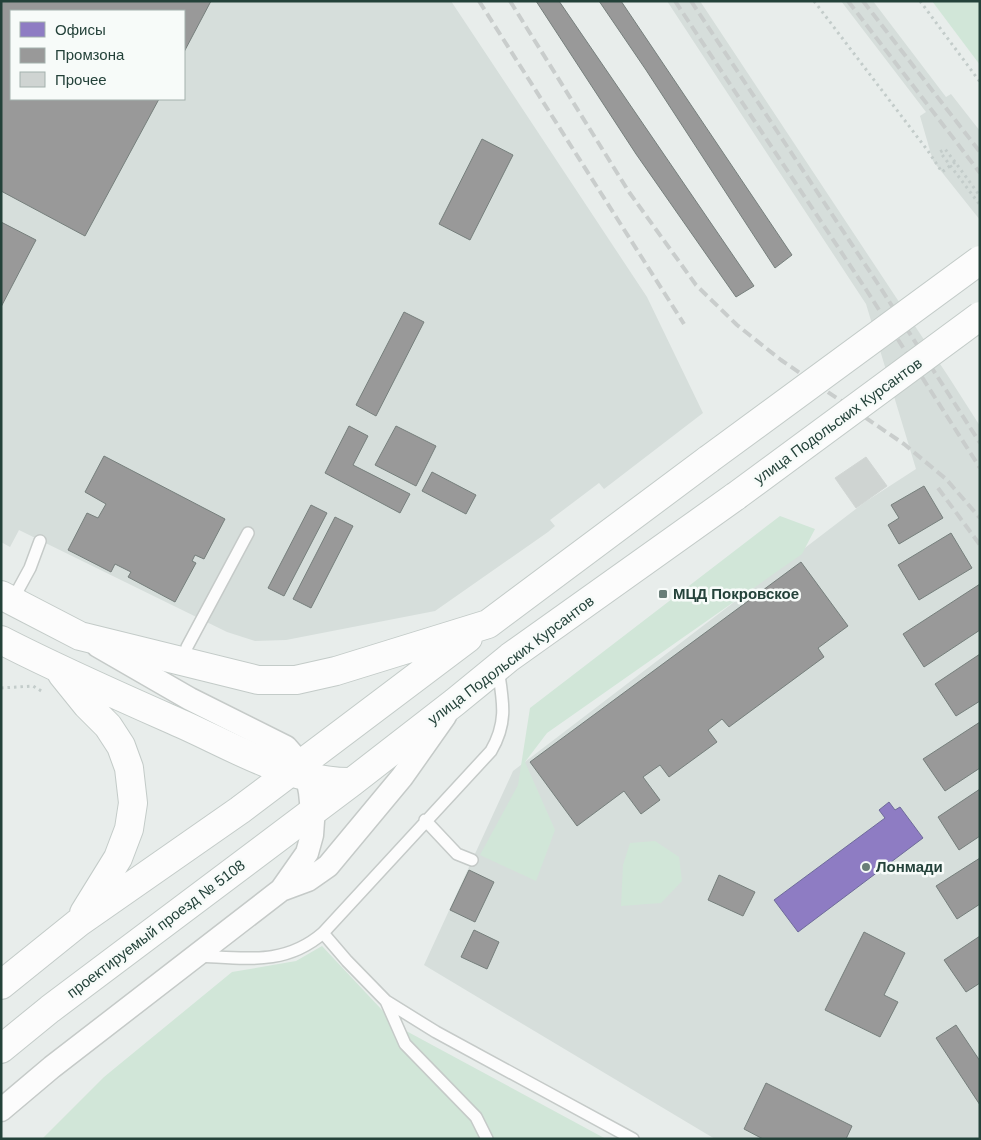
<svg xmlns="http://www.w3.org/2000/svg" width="981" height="1140" viewBox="0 0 981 1140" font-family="Arial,sans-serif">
<rect width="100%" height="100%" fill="#e8edeb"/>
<!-- built -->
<path fill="#d6dedb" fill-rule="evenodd" d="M 1,1 L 451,1 L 647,297 L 703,413 L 604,489 L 599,483 L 550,520 L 555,526 L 548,532 L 435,611 L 286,640 L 255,641 L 227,632 L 19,530 L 10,547 L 1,542 ZM 11,11 L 184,11 L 184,99 L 11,99 Z
M 667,1 L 700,1 L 950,379 L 980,426 L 980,1139 L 715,1139 L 424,965 L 513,771 L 865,502 L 916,469 L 866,304 Z
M 841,1 L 873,1 L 946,97 L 951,94 L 980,131 L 980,220 L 933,161 L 920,116 L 926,112 Z"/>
<!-- green -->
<path fill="#d1e6d8" d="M 932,1 L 980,1 L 980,65 Z
M 780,516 L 815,529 L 802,554 L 547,733 L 525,762 L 555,830 L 536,881 L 480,855 L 518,785 L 530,708 Z
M 655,841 L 679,857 L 682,881 L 661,903 L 621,906 L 623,865 L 630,843 Z
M 322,946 L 397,1026 L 606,1139 L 42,1139 L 104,1077 L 232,972 L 296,961 Z"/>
<!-- offices -->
<path fill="#8e7cc3" stroke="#6e6b9a" d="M 889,802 L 895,810 L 900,807 L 923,838 L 798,932 L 774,900 L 885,818 L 879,810 Z"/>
<!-- industry -->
<path fill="#999" stroke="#767f7c" d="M 1,1 L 211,1 L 184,52 L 184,11 L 11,11 L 11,99 L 159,99 L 85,236 L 1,191 Z
M 536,1 L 559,1 L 754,286 L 736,297 L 636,154 Z
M 599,1 L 621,1 L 792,255 L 775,268 L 646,70 Z
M 482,139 L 513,155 L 470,240 L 439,224 Z
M 1,222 L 36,240 L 1,307 Z
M 404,312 L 424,322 L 376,416 L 356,405 Z
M 349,426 L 368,436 L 353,465 L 410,494 L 400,513 L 325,473 Z
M 396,426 L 436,446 L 416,486 L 375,465 Z
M 104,456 L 225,519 L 204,559 L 195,555 L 192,561 L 196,563 L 175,602 L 128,577 L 131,572 L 115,564 L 111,572 L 68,550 L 87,513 L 98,518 L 106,504 L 85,492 Z
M 432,472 L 476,495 L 466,514 L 422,491 Z
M 924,486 L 943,518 L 899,544 L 888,525 L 899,518 L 891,505 Z
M 311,505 L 327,513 L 284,596 L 268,588 Z
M 335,517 L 353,526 L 311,608 L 293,599 Z
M 951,533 L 972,568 L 919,600 L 898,565 Z
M 801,562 L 848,626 L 818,648 L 824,657 L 729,727 L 722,719 L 708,730 L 717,742 L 669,777 L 660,765 L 643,777 L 660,800 L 641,814 L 624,791 L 577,826 L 530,762 Z
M 980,584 L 980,630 L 924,667 L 903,634 Z
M 980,654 L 980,701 L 956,716 L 935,684 Z
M 980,722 L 980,768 L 945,791 L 923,759 Z
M 980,789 L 980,836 L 959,850 L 938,817 Z
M 980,858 L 980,904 L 957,919 L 936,886 Z
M 469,870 L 494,882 L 475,922 L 450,910 Z
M 719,875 L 755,892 L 743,916 L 708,900 Z
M 474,930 L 499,942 L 487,969 L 461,957 Z
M 864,932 L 905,953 L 884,995 L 898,1002 L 880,1037 L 825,1010 Z
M 980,936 L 980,983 L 966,992 L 944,960 Z
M 956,1025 L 980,1061 L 980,1105 L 936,1038 Z
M 766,1083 L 852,1126 L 846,1139 L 763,1139 L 744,1129 Z"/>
<!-- building -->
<path fill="#cfd4d2" stroke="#d1d6d4" d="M 866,457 L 887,486 L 856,508 L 835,478 Z"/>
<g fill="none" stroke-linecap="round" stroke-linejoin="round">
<defs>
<path id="lane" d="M 12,601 L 30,568 L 40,541
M 184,662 L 187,647 L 248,533
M 425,820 L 457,854 L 472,860
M 323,933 L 347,961 L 386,1001 L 436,1032 L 633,1139
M 198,956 C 245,958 285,966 323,933 L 491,751 C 508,722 503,701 498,669
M 386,1001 L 405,1044 L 476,1117 L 487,1139"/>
<path id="street" d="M 281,890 L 308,880 L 328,866 L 402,777 L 445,716
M 1,1110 L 52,1067 L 281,890 L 307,853 L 312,835 L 313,821 L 310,792 L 307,777 L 300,763 L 286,747 L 190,699 L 98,646"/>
<path id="secondary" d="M 1,595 L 80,636 L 258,680 L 296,680 L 336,671 L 488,624 L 709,459
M 1,640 C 61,671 123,698 184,725 C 237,749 293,783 352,782
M 62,674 L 87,705 L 108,726 L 121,746 L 129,768 L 133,803 L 129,829 L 118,858 L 84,913
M 1,985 L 78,923 L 240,810 L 468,638
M 1,1049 L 50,1009 L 352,782 L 455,702 L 510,657 L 736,496"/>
</defs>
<!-- lane casing -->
<use href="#lane" stroke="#c5cac8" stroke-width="14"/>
<!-- street casing -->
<use href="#street" stroke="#c5cac8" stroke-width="25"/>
<!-- secondary casing -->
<use href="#secondary" stroke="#c3cbc8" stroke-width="30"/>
<!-- path -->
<path stroke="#c3ccca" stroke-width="3" stroke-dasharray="2.5 4" stroke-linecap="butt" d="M 814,1 L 928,151 L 942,172 L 955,162 L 980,196
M 920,1 L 980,82
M 955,162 L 945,149 L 940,152 L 980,205
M 1,688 L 33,686 L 43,692"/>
<!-- lane -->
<use href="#lane" stroke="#fcfcfc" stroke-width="11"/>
<!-- street -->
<use href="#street" stroke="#fcfcfc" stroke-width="22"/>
<!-- secondary -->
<use href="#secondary" stroke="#fcfcfc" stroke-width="28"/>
<!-- rail -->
<path stroke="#c9cdcc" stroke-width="4" stroke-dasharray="10 5" stroke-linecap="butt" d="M 479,1 L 684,324
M 510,1 L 629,192 L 696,285 L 737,325 L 781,360 L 904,444 L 946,479 L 980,518
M 675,1 L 867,291 L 980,468
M 691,1 L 878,284 L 980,443
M 848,1 L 980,173
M 863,1 L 980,152
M 938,488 L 980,545"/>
<defs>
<path id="secondary-bridge" d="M 709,459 L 980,260
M 736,496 L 980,316"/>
</defs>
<!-- secondary-bridge casing -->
<use href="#secondary-bridge" stroke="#c3cbc8" stroke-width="30" stroke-linecap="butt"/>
<!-- secondary-bridge -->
<use href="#secondary-bridge" stroke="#fcfcfc" stroke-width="28"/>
</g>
<!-- markers -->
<g fill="#697e78" stroke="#f7fbf9" stroke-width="2">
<rect x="658" y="589" width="10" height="10" rx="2.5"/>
<circle cx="866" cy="867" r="5"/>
</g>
<g text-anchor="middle" stroke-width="5" stroke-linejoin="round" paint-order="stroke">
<!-- street labels -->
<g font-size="15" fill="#24423a" stroke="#f7fbf9">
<text transform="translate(838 421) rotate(-36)" y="5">улица Подольских Курсантов</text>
<text transform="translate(511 660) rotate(-37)" y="5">улица Подольских Курсантов</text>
<text transform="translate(156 929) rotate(-37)" y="5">проектируемый проезд № 5108</text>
</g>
<!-- poi labels -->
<g font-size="15" font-weight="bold" fill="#24423a" stroke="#f7fbf9" text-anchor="start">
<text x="673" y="599">МЦД Покровское</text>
<text x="876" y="872">Лонмади</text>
</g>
</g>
<!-- border -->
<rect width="981" height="1140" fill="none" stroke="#24423a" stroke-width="5"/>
<!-- legend -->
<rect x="10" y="10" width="175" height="90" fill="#f7fbf9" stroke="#a3b1ad"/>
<rect x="20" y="22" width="25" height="15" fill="#8e7cc3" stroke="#a3b1ad"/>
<text x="55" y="35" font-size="15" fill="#24423a">Офисы</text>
<rect x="20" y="48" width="25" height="15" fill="#999999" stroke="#a3b1ad"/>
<text x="55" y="60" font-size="15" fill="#24423a">Промзона</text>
<rect x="20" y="72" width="25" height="15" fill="#cfd4d2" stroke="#a3b1ad"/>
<text x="55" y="85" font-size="15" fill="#24423a">Прочее</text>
</svg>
